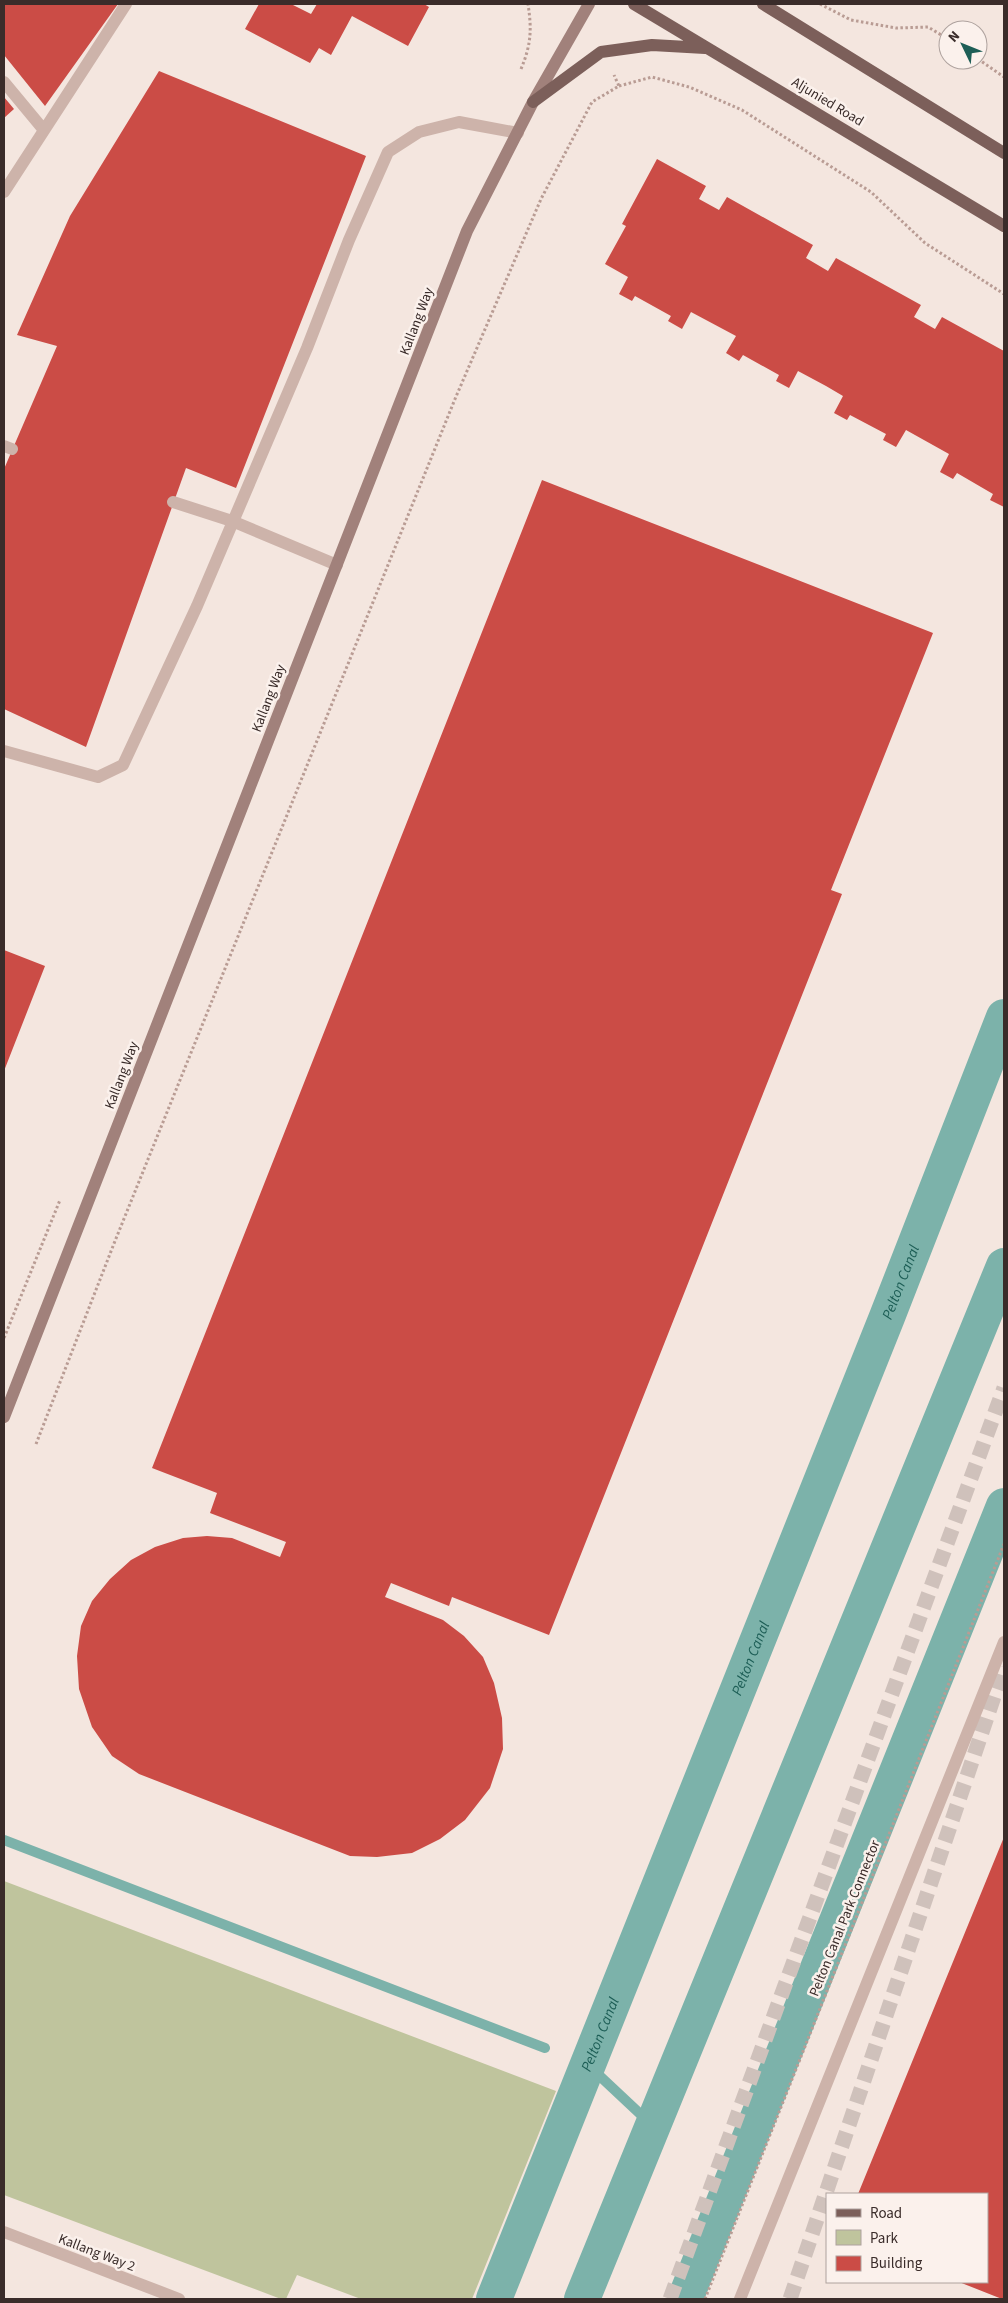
<svg xmlns="http://www.w3.org/2000/svg" width="1008" height="2303" viewBox="0 0 1008 2303" font-family="'Source Sans 3',sans-serif">
<rect width="100%" height="100%" fill="#f4e6df"/>
<!-- green -->
<path fill="#bfc49d" d="M 4,1881 L 556,2091 L 472,2299 L 361,2299 L 297,2275 L 286,2299 L 281,2299 L 4,2195 Z"/>
<g fill="none" stroke-linecap="round" stroke-linejoin="round">
<!-- stream -->
<path stroke="#7cb2aa" stroke-width="10" d="M 4,1840 L 545,2048
M 588,2065 L 652,2125"/>
<!-- canal -->
<g stroke="#7cb2aa" stroke-width="36">
<path id="s1" d="M 494,2299 L 887,1317 L 1004,1017"/>
<path d="M 582,2299 L 1004,1266"/>
<path d="M 685,2299 L 1004,1506"/>
</g>
</g>
<!-- building -->
<path fill="#cb4c46" d="M 4,4 L 118,4 L 45,106 L 4,55 Z
M 259,4 L 291,4 L 311,14 L 317,4 L 424,4 L 429,7 L 408,46 L 352,16 L 331,55 L 319,48 L 310,63 L 245,29 Z
M 159,71 L 366,156 L 236,488 L 186,468 L 86,747 L 4,709 L 4,469 L 57,346 L 17,335 L 70,216 Z
M 4,97 L 14,109 L 4,118 Z
M 657,159 L 706,186 L 699,199 L 719,210 L 727,197 L 813,245 L 806,258 L 828,271 L 836,258 L 921,305 L 914,317 L 935,329 L 942,317 L 1004,351 L 1004,507 L 990,500 L 993,494 L 957,473 L 953,479 L 940,472 L 949,454 L 906,430 L 896,447 L 883,440 L 886,434 L 850,415 L 847,420 L 834,413 L 843,396 L 826,386 L 798,371 L 789,388 L 776,381 L 779,375 L 743,355 L 739,361 L 726,353 L 736,336 L 691,312 L 682,329 L 668,321 L 671,316 L 635,296 L 632,301 L 619,294 L 628,277 L 605,264 L 626,226 L 622,224 Z
M 542,480 L 933,633 L 831,890 L 842,894 L 549,1635 L 452,1597 L 449,1606 L 391,1583 L 385,1597 L 443,1620 L 464,1636 L 483,1657 L 494,1683 L 502,1718 L 503,1749 L 490,1788 L 465,1820 L 440,1839 L 412,1853 L 377,1857 L 350,1856 L 139,1774 L 112,1756 L 92,1727 L 79,1689 L 77,1656 L 81,1626 L 92,1601 L 110,1579 L 131,1560 L 155,1547 L 183,1538 L 207,1536 L 232,1538 L 280,1557 L 286,1542 L 210,1513 L 217,1493 L 152,1468 Z
M 4,950 L 45,966 L 4,1071 Z
M 1004,1837 L 1004,2299 L 1002,2299 L 959,2282 L 987,2282 L 987,2194 L 858,2194 Z"/>
<g fill="none" stroke-linecap="round" stroke-linejoin="round">
<!-- highway-tunnel -->
<path stroke="#cfc1bb" stroke-width="15" stroke-dasharray="15 8" stroke-linecap="butt" d="M 670,2299 L 1004,1388
M 790,2299 L 1004,1667"/>
<!-- path -->
<path stroke="#b99c94" stroke-width="3" stroke-dasharray="2.5 2.5" stroke-linecap="butt" d="M 820,4 L 851,20 L 896,28 L 928,27 L 948,39
M 978,59 L 1004,77
M 521,69 C 531,45 532,30 528,4
M 619,86 L 652,77 L 689,87 L 742,110 L 871,192 L 925,243 L 1004,294
M 4,1338 L 60,1200
M 36,1444 L 115,1241 L 455,399 L 541,199 L 592,102 L 619,86 L 614,75
M 705,2299 L 1004,1544"/>
<!-- lane -->
<path stroke="#cdb3aa" stroke-width="12" d="M 4,82 L 43,129
M 4,192 L 126,4
M 4,446 L 12,449
M 173,502 L 232,521 L 337,565
M 4,751 L 98,777 L 123,765 L 197,606 L 307,348 L 349,240 L 388,152 L 419,132 L 459,122 L 518,133
M 4,2232 L 179,2299
M 740,2299 L 1004,1642"/>
<!-- secondary -->
<path stroke="#a1817b" stroke-width="12" d="M 4,1417 L 467,231 L 533,102 L 589,4"/>
<!-- primary -->
<path stroke="#7c5f5a" stroke-width="12" d="M 634,4 L 1004,226
M 763,4 L 1004,153
M 533,102 L 601,52 L 652,45 L 705,48"/>
</g>
<g text-anchor="middle" stroke-width="5" stroke-linejoin="round" paint-order="stroke">
<!-- street labels -->
<g font-size="14" fill="#3a2c2a" stroke="#fbf1ec">
<text transform="translate(828 101) rotate(31)" y="5">Aljunied Road</text>
<text transform="translate(416 321) rotate(-69)" y="5">Kallang Way</text>
<text transform="translate(268 698) rotate(-69)" y="5">Kallang Way</text>
<text transform="translate(121 1075) rotate(-69)" y="5">Kallang Way</text>
<text transform="translate(844 1918) rotate(-68)" y="5">Pelton Canal Park Connector</text>
<text transform="translate(97 2252) rotate(21)" y="5">Kallang Way 2</text>
</g>
<!-- water labels -->
<g font-size="15" font-style="italic" fill="#1d5e56" stroke="#fbf1ec">
<text dy="5" stroke="none"><textPath href="#s1" startOffset="1095">Pelton Canal</textPath></text>
<text dy="5" stroke="none"><textPath href="#s1" startOffset="690">Pelton Canal</textPath></text>
<text dy="5" stroke="none"><textPath href="#s1" startOffset="285">Pelton Canal</textPath></text>
</g>
</g>
<!-- border -->
<rect width="1008" height="2303" fill="none" stroke="#3a2c2a" stroke-width="10"/>
<!-- legend -->
<rect x="826" y="2193" width="162" height="90" fill="#fbf1ec" stroke="#aea29e"/>
<rect x="836" y="2209" width="25" height="8" fill="#7c5f5a" stroke="#aea29e"/>
<text x="870" y="2218" font-size="15" fill="#3a2c2a">Road</text>
<rect x="836" y="2230" width="25" height="15" fill="#bfc49d" stroke="#aea29e"/>
<text x="870" y="2243" font-size="15" fill="#3a2c2a">Park</text>
<rect x="836" y="2256" width="25" height="15" fill="#cb4c46" stroke="#aea29e"/>
<text x="870" y="2268" font-size="15" fill="#3a2c2a">Building</text>
<!-- north arrow -->
<g transform="translate(963 45) rotate(313)"><circle r="24" fill="#fbf1ec" stroke="#aea29e"/>
<path d="M0-4L9 19L0 12L-9 19Z" fill="#1d5e56"/>
<text y="-8" font-size="14" font-weight="bold" text-anchor="middle" fill="#3a2c2a">N</text>
</g>
</svg>
